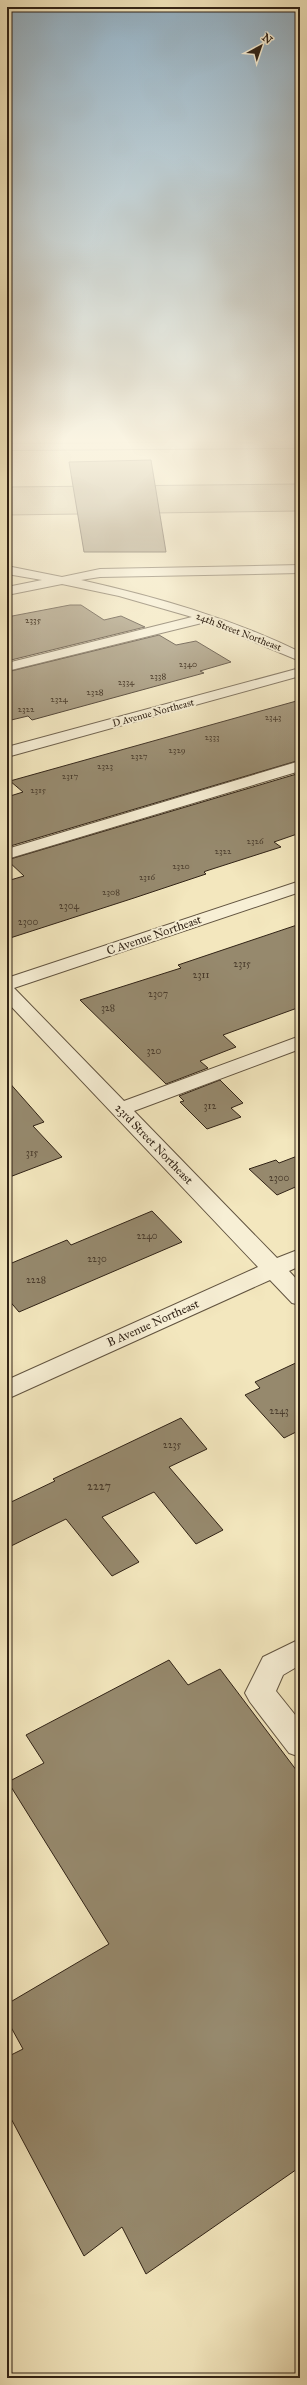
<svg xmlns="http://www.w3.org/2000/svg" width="307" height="2385" viewBox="0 0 307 2385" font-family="'IM FELL Great Primer',serif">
<rect width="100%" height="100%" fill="#f3e7be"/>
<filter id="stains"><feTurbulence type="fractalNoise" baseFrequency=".005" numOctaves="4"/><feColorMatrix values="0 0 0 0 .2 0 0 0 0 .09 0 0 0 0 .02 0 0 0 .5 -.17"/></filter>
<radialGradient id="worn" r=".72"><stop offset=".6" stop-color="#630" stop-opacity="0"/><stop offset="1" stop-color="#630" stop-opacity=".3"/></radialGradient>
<!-- green -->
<path fill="#d2c6a1" stroke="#82745c" d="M 300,484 L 300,511 L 7,515 L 7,487 Z"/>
<!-- building -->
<path fill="#96896d" stroke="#312316" d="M 151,460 L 166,552 L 84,552 L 69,462 Z
M 70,605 L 81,605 L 104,620 L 121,616 L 145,627 L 7,661 L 7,617 Z
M 159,635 L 176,645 L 196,641 L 231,662 L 200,671 L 204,673 L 32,720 L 28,716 L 7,721 L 7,672 Z
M 300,700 L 300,760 L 7,847 L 7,797 L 23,792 L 10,781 Z
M 300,773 L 300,833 L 274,842 L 281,847 L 206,871 L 204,872 L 206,874 L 134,898 L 7,939 L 7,881 L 24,876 L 7,860 Z
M 300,924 L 300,1007 L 223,1035 L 236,1047 L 200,1061 L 208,1068 L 166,1084 L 80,1000 L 181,968 L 178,965 Z
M 7,1080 L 44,1122 L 33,1126 L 62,1157 L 7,1178 Z
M 220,1080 L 243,1103 L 231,1108 L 241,1117 L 207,1129 L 180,1102 L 184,1101 L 179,1096 Z
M 300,1155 L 300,1185 L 277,1195 L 249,1169 L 276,1160 L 279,1163 Z
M 152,1211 L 182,1242 L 19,1312 L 7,1298 L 7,1265 L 67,1240 L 71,1245 Z
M 300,1361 L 300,1430 L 284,1438 L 245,1395 L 260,1388 L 255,1382 Z
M 181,1418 L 207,1449 L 169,1467 L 223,1530 L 196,1544 L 154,1492 L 102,1517 L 139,1562 L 112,1576 L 66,1519 L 7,1548 L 7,1504 L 55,1481 L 53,1479 Z
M 169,1660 L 188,1685 L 220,1669 L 300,1775 L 300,2167 L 146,2274 L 122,2227 L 84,2256 L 7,2111 L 7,2057 L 23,2049 L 7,2020 L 7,2004 L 109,1944 L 8,1782 L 44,1763 L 26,1735 Z"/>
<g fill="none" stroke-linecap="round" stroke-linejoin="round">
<defs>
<path id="minor" d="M 300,442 L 300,448 L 7,450 L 7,444 Z
M 300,565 L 300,573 L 100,577 L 81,580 C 157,597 230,618 300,652 L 300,661 L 206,622 L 7,671 L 7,663 L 192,617 L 119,596 L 62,584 L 7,595 L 7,587 L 42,580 L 7,574 L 7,566 L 62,577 L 100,569 Z
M 300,668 L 300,676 L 7,757 L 7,747 Z
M 300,761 L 300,771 L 7,859 L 7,849 Z
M 300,881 L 300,892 L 14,988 L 124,1101 L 300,1036 L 300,1049 L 134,1111 L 277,1258 L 300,1249 L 300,1266 L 289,1271 L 300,1283 L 300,1305 L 292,1303 L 270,1280 L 7,1399 L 7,1380 L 258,1267 L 7,1002 L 7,978 Z
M 300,1639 L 300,1665 L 283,1675 L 276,1691 L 300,1721 L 300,1757 L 289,1753 L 250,1702 L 245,1693 L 263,1657 Z"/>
</defs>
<!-- minor casing -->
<use href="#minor" stroke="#625440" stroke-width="2"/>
<!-- minor -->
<use href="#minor" fill="#f7efd5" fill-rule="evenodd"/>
</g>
<!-- sky -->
<linearGradient id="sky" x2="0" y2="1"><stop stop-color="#92aec0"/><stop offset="0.57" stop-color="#faf4e2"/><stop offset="1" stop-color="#faf4e2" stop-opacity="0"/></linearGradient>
<rect width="307" height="773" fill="url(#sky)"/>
<g text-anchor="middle" stroke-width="4" stroke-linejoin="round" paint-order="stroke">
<!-- far-number labels -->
<g font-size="9" fill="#4a3c2c">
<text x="33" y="623">2335</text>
<text x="188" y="667">2340</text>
<text x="158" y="679">2338</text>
<text x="126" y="685">2334</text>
<text x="95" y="695">2328</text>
<text x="59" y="702">2324</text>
<text x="26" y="712">2322</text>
<text x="273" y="720">2343</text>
<text x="212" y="740">2333</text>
<text x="177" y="753">2329</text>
<text x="139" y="759">2327</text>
<text x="105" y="769">2323</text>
<text x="70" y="779">2317</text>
<text x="38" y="793">2315</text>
<text x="255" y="844">2326</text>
<text x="223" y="854">2322</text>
<text x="181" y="869">2320</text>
<text x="147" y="880">2316</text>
<text x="111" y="895">2308</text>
</g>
<!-- far-street labels -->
<g font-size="10" fill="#312316" stroke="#f7efd5">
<text transform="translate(239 631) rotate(21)" y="4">24th Street Northeast</text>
<text transform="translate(153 712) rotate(-15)" y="4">D Avenue Northeast</text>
</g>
<!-- number labels -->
<g font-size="10" fill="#4a3c2c">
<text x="69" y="909">2304</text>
<text x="28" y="925">2300</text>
<text x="242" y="967">2315</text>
<text x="201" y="978">2311</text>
<text x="158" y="997">2307</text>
<text x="108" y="1011">328</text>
<text x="154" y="1054">320</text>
<text x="210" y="1109">312</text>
<text x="32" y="1156">315</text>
<text x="279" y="1181">2300</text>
<text x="147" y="1239">2240</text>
<text x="97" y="1262">2230</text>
<text x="36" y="1283">2228</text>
<text x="279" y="1414">2243</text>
<text x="172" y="1448">2235</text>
</g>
<!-- street labels -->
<g font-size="12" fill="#312316" stroke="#f7efd5">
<text transform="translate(154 935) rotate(-19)" y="4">C Avenue Northeast</text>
<text transform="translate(154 1144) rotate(46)" y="4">23rd Street Northeast</text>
<text transform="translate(153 1323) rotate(-24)" y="4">B Avenue Northeast</text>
</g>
<!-- near-number labels -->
<g font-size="12" fill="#4a3c2c">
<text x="99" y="1490">2227</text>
</g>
</g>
<!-- margin -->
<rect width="307" height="2385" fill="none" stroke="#f3e7be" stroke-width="24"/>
<rect x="8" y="8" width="291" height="2369" fill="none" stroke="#312316" stroke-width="2"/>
<rect x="12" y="12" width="283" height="2361" fill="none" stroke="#312316"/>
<!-- north arrow -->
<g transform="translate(261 46) rotate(40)" stroke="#f7efd5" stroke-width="3" paint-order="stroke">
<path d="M0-3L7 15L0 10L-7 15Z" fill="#312316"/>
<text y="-6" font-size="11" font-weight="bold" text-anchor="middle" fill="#312316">N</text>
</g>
<rect width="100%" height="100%" filter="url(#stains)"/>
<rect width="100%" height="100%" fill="url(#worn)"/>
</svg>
